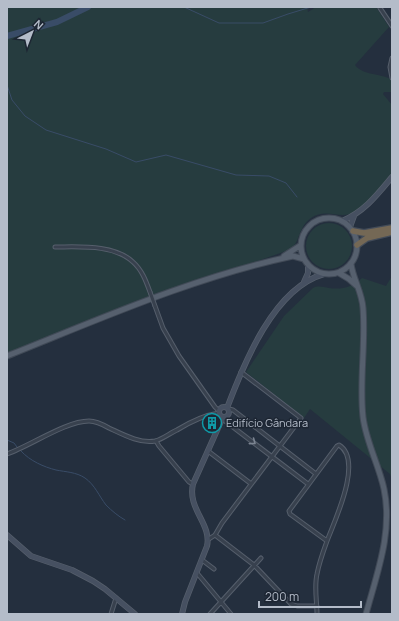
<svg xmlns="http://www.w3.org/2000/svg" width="399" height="621" viewBox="0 0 399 621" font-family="Manrope,sans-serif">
<rect width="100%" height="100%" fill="#242f3e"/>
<!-- green -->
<path fill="#263c3f" d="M 7,7 L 307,7 L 308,12 L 316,7 L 376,7 L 389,27 L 355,65 C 363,76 382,73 392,80 L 392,92 L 384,92 L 383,94 L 392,105 L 392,173 C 382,185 365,209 350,214 C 337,218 325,208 311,218 C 297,228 301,243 289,250 L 154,297 L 7,353 Z
M306 246a23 23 0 1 1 46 0a23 23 0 1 1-46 0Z
M 392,276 L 392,480 L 390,474 L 310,409 L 304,418 L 246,372 L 284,316 L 313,288 C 318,285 323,287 329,288 C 341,290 353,287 362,278 L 386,286 Z"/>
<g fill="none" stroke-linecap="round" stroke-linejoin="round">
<!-- stream -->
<path stroke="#394c67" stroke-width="1" d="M 184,7 L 219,23 L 263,23 L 288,14 L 311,7
M 7,85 L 12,100 L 25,116 L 46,130 L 106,149 L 136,162 L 166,155 L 236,175 L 269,176 L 286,183 L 297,197
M 7,440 L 14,443 L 17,447
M 21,451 C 30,461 44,467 56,470 C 66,472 76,472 85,478 C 95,485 99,496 106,505 C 112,511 118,516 125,520"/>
<!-- river -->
<path stroke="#394c67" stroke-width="6" d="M 7,36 L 57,22 L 88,7"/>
<defs>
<path id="minor" d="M 380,8 L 392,26
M 392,58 L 390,67 L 392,78
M 55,247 C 79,247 114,244 133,262 C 142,270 146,281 150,292
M 155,306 L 163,328 L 179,356 L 215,407 L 219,411
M 229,409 L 233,410 L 316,474
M 224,417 L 225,421 L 308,484
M 156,441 L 159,446 L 189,482 L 193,484
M 208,451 L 250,483
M 7,454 C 30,446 66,421 89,421 C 96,421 102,424 109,428 C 122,434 140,444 155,441 C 163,439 170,433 177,430 C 190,422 205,415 219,413
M 215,535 L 254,565 L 291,604 L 297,606 L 317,606
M 209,539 L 215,535 L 222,523 L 301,418 L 241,372
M 202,560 L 214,569
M 197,573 L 231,614
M 111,614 L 116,598
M 210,614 L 261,558
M 317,614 C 317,601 314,587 317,574 C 319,563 323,552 327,541 C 334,522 364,460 339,445 L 337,446 L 289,511 L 290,514 L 327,541"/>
<path id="secondary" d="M 342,221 C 364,212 377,195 392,177
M 350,227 L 354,216
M 304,282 L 308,273 L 308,266
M219 412a5 5 0 1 1 10 0a5 5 0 1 1-10 0Z
M 227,408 C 244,363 274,288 324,274
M 7,535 L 31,556 L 72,570 L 93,581 L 105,589 L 135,614
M 182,614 L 185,602 L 207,546 C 212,524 187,509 193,484 L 223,417"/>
<path id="primary" d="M301 246a28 28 0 1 1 56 0a28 28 0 1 1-56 0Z
M 284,256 L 301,245
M 351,264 C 353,279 362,292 363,308 C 366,344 359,381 363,417 C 366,442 379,465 384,489 C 393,532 377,573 366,614
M 339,273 L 349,279 L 357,286
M 7,356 C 100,319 194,277 293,256 L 304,259"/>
<path id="motorway" d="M 353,231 L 364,233 L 392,228
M 357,245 L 367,238 L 392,232"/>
</defs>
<!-- minor casing -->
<use href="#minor" stroke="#565f6c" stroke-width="5"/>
<!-- secondary casing -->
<use href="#secondary" stroke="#565f6c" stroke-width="6"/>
<!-- primary casing -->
<use href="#primary" stroke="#414a57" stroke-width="7"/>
<!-- motorway casing -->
<use href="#motorway" stroke="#434c59" stroke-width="8"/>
<!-- minor -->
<use href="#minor" stroke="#38414e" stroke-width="3"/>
<!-- secondary -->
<use href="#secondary" stroke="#465061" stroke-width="4.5"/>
<!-- primary -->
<use href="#primary" stroke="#56606e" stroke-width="5"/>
<!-- motorway -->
<use href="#motorway" stroke="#746855" stroke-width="5.5"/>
<defs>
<path id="minor-bridge" d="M 150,292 L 155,306"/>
</defs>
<!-- minor-bridge casing -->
<use href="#minor-bridge" stroke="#565f6c" stroke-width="5" stroke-linecap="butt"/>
<!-- minor-bridge -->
<use href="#minor-bridge" stroke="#38414e" stroke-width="3"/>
</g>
<!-- one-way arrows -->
<defs><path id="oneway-chevron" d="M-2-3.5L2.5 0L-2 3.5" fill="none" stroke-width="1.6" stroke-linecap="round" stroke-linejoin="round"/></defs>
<use stroke="#7c8592" href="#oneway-chevron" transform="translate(253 442) rotate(37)"/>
<!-- icons -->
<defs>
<symbol id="building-ring" viewBox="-11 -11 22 22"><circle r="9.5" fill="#1d2633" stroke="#0f9aa8" stroke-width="1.5"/><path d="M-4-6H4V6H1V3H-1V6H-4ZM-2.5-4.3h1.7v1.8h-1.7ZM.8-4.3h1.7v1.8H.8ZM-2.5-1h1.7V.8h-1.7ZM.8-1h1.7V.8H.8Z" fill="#0f9aa8"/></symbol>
</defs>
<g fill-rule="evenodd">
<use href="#building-ring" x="201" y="412" width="22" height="22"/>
</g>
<g text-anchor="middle" stroke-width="3" stroke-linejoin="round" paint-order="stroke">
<!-- poi labels -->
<g font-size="11" fill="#b4bcc9" stroke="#1d2633" text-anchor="start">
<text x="226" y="427">Edifício Gândara</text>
</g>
</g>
<!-- border -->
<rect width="399" height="621" fill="none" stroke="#b4bcc9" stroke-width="16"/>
<!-- north arrow -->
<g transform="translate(32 32) rotate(42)" stroke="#1d2633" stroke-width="3" paint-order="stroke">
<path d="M0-3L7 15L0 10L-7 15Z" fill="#b4bcc9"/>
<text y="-6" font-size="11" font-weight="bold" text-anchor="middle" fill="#b4bcc9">N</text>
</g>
<!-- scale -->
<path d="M259 601v6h102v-6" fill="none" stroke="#b4bcc9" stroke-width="2"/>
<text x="265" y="601" font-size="12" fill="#b4bcc9" stroke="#1d2633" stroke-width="3" paint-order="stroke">200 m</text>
</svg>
